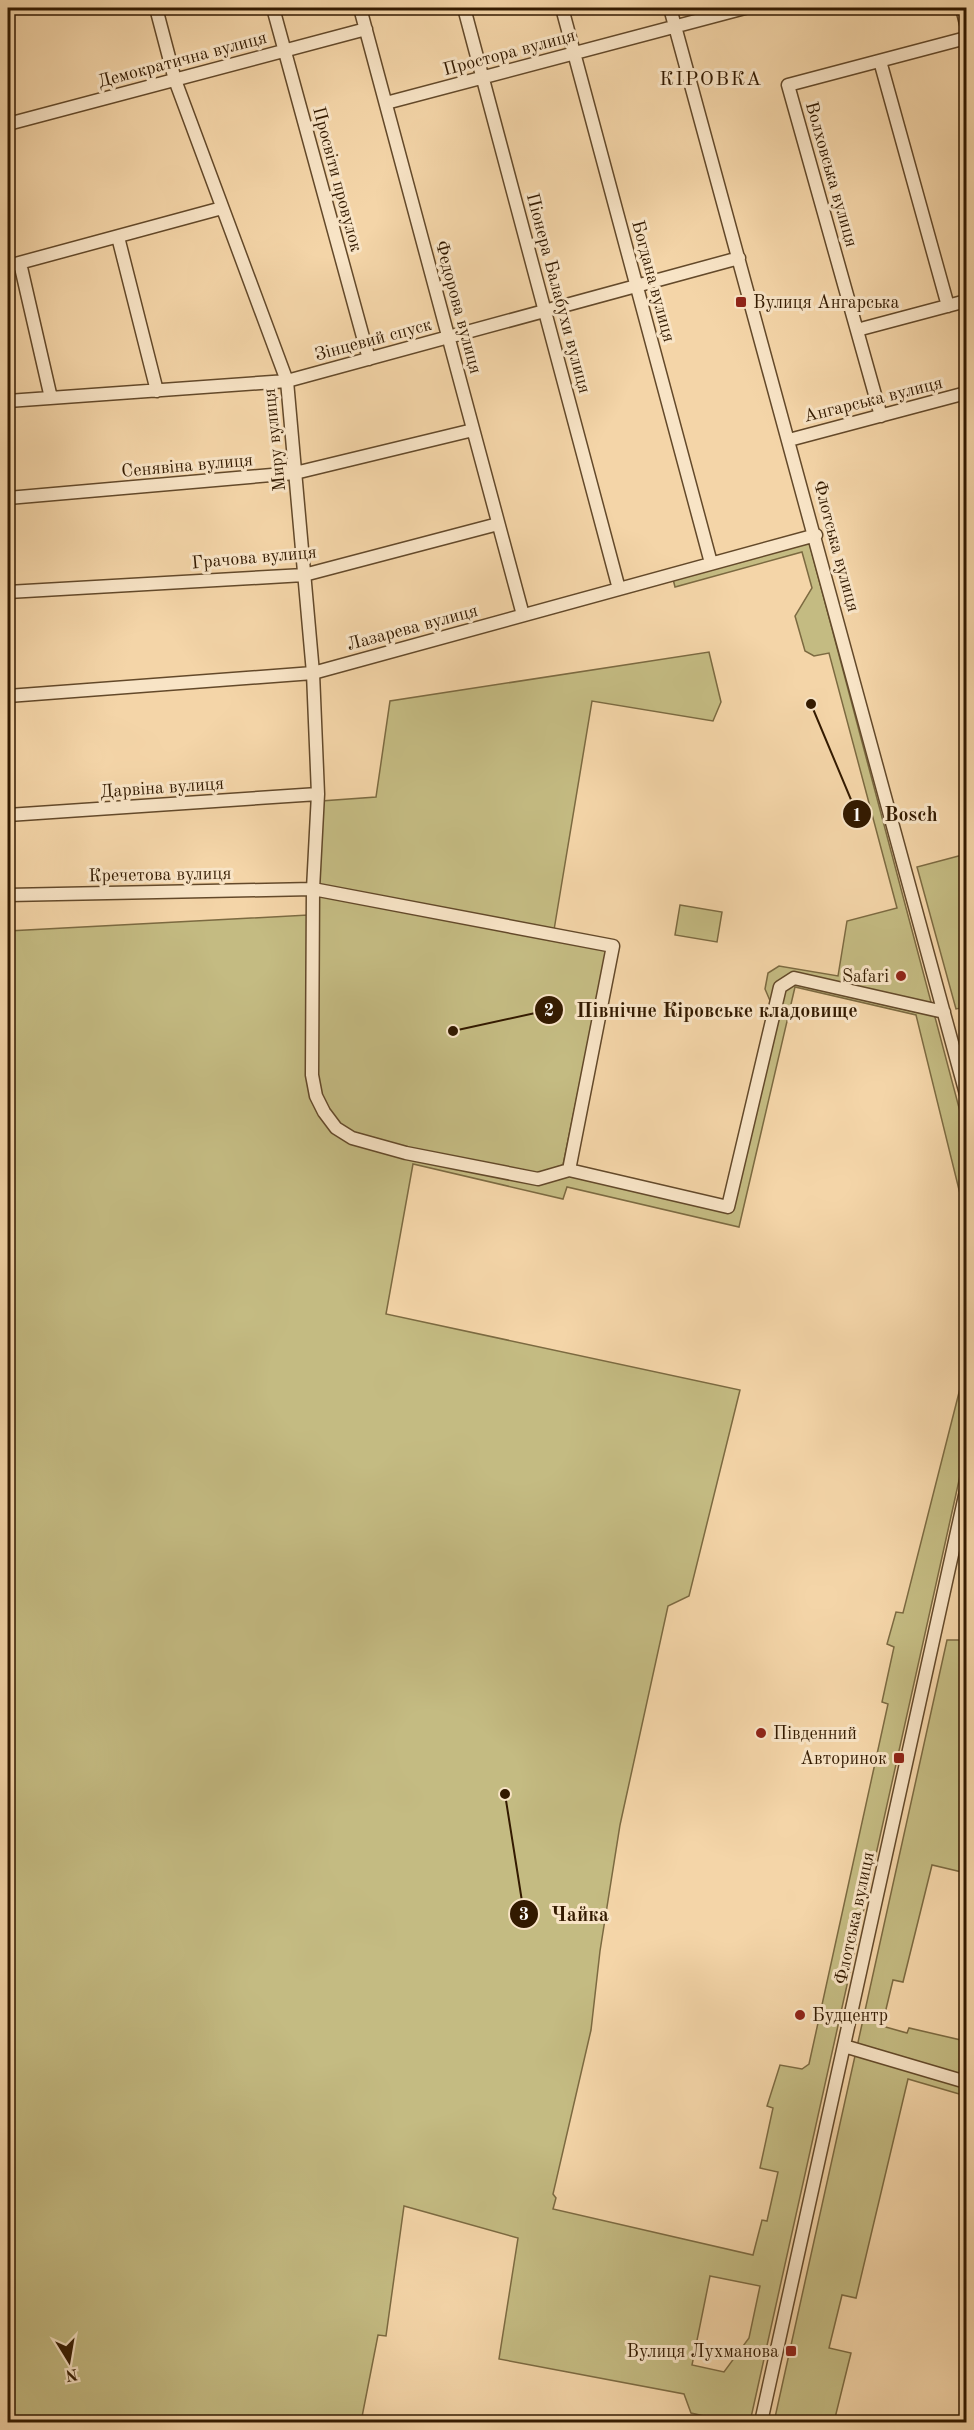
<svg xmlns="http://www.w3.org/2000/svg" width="974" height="2430" viewBox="0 0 974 2430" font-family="'Old Standard TT',serif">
<rect width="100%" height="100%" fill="#f4d5a8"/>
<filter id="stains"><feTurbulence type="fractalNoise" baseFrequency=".00333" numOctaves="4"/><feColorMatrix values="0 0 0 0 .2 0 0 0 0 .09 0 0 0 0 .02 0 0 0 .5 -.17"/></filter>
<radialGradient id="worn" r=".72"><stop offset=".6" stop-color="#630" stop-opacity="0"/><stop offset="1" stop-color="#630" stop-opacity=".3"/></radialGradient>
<!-- green -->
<path fill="#c4bb82" stroke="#7c6a41" stroke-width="1.5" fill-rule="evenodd" d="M 809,542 L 966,1134 L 966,1258 L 962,1257 L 965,1214 L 916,1015 L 795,987 L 739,1227 L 567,1187 L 563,1199 L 413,1164 L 386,1314 L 740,1390 L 689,1596 L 668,1606 L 620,1825 L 600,1951 L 591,2030 L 553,2194 L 556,2198 L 553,2209 L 753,2255 L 762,2220 L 767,2221 L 778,2172 L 760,2168 L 773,2108 L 767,2106 L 780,2065 L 802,2069 L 809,2064 L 888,1704 L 882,1702 L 894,1647 L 887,1644 L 896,1612 L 903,1613 L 966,1365 L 966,1449 L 750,2422 L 718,2422 L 718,2419 L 691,2413 L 684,2394 L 499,2359 L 518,2238 L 404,2206 L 386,2336 L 378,2335 L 361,2422 L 8,2422 L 8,931 L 308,915 L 307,1063 L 333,1131 L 413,1159 L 538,1185 L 574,1175 L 725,1201 L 771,1003 L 765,989 L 768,973 L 779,966 L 838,976 L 847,921 L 897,908 L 829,653 L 814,656 L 805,651 L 795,616 L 812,588 L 802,552 L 675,587 L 673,579 ZM 710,2276 L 760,2286 L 749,2338 L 724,2372 L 692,2365 Z
M 709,652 L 721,702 L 713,721 L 592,701 L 554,930 L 316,887 L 321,801 L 376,797 L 390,701 Z
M 966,854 L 966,1007 L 956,1009 L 917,867 Z
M 316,894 L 607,950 L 563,1165 L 535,1174 L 407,1150 L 345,1131 L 327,1110 L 317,1086 Z
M 680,905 L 722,912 L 717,942 L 675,935 Z
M 947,1640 L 966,1640 L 966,1873 L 932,1865 L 903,1982 L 893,1980 L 882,2026 L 907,2033 L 909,2028 L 961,2040 L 966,2019 L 966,2096 L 908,2079 L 856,2298 L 842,2295 L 829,2348 L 851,2353 L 834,2422 L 774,2422 Z"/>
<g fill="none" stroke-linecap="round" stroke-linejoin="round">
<defs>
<path id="minor" d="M 156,8 L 175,80 L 287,381 L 313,673 L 318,794 L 313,889 L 312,1075 L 316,1096 L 324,1112 L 336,1128 L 352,1138 L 406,1153 L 538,1179 L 569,1170 L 728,1207 L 780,987 L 794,978 L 944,1012
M 273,8 L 369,359
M 360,8 L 523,615
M 464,8 L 619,589
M 562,8 L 711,563
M 670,8 L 966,1094
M 962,8 L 966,24
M 880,61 L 948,306
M 386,103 L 745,8
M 8,124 L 366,29
M 118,237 L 157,391
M 20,263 L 51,398
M 8,266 L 222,208
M 857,330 L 966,301
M 8,401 L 287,381 L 739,258
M 881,416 L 788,85 L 966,38
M 789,440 L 966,393
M 8,498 L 295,473 L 473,430
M 8,592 L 304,575 L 498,524
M 8,696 L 313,673 L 816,535
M 8,815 L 318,794
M 8,895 L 313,889 L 613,946 L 569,1170
M 844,2046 L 966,2082
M 761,2422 L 966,1491"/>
</defs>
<!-- minor casing -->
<use href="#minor" stroke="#63492a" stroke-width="15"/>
<!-- minor -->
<use href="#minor" stroke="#f8e4c6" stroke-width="12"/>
</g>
<!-- markers -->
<g fill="#8f2418" stroke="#f8e4c6" stroke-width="2">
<rect x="735" y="296" width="12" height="12" rx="3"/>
<circle cx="901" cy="976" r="6"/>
<circle cx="761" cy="1733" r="6"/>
<rect x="893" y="1752" width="12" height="12" rx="3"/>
<circle cx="800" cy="2015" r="6"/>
<rect x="785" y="2345" width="12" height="12" rx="3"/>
</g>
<g text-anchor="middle" stroke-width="6" stroke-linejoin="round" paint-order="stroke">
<!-- street labels -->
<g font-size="18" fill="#331a00" stroke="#f8e4c6">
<text transform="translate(509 52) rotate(-15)" y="6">Простора вулиця</text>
<text transform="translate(182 59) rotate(-15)" y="6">Демократична вулиця</text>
<text transform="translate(832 174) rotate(74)" y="6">Волховська вулиця</text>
<text transform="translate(338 179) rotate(75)" y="6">Просвіти провулок</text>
<text transform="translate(654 281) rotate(75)" y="6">Богдана вулиця</text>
<text transform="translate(559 293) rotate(75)" y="6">Піонера Балабухи вулиця</text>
<text transform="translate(459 307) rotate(75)" y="6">Федорова вулиця</text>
<text transform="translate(373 339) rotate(-15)" y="6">Зінцевий спуск</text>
<text transform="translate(873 399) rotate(-14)" y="6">Ангарська вулиця</text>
<text transform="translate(274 440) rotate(-96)" y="6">Миру вулиця</text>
<text transform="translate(187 465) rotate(-5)" y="6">Сенявіна вулиця</text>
<text transform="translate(837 546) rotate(75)" y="6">Флотська вулиця</text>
<text transform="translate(254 557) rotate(-5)" y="6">Грачова вулиця</text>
<text transform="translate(412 627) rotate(-15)" y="6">Лазарева вулиця</text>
<text transform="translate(162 787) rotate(-4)" y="6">Дарвіна вулиця</text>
<text transform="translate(160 874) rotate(-1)" y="6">Кречетова вулиця</text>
<text transform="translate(854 1918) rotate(-78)" y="6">Флотська вулиця</text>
</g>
<!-- poi labels -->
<g font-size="18" fill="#331a00" stroke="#f8e4c6" text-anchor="start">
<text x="753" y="308">Вулиця Ангарська</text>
<text x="889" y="982" text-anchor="end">Safari</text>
<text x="773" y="1739">Південний</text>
<text x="887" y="1764" text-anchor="end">Авторинок</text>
<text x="812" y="2021">Будцентр</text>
<text x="779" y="2357" text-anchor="end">Вулиця Лухманова</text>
</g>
<!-- neighbourhood labels -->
<g font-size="20" letter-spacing="1.5" fill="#331a00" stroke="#f8e4c6">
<text x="711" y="85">КІРОВКА</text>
</g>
</g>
<!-- callouts -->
<path fill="none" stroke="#331a00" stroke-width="2" d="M811 704L857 814M453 1031L549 1010M505 1794L524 1914"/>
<g fill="#331a00" stroke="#f8e4c6" stroke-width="2">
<circle cx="811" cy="704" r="6"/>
<circle cx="453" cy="1031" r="6"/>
<circle cx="505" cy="1794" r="6"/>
<circle cx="857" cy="814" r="15"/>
<circle cx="549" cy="1010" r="15"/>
<circle cx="524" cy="1914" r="15"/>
</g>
<g font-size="18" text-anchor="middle" font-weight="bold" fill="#fff">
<text x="857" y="821">1</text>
<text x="549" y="1016">2</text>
<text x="524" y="1920">3</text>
</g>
<g font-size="20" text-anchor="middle" font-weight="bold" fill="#331a00" stroke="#f8e4c6" stroke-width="6" stroke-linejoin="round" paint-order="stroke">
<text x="911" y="821">Bosch</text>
<text x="717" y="1017">Північне Кіровське кладовище</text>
<text x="580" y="1921">Чайка</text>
</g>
<!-- margin -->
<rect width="974" height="2430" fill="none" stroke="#f4d5a8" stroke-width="30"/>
<rect x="9" y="9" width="956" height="2412" fill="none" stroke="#331a00" stroke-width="3"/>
<rect x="15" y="15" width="944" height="2400" fill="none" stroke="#331a00" stroke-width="1.5"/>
<!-- north arrow -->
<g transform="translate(69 2361) rotate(169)" stroke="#f8e4c6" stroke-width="4.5" paint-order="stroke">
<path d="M0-4.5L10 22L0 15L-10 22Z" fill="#331a00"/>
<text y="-9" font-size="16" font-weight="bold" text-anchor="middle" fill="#331a00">N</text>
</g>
<rect width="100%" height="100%" filter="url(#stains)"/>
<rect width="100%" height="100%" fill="url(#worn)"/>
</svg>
